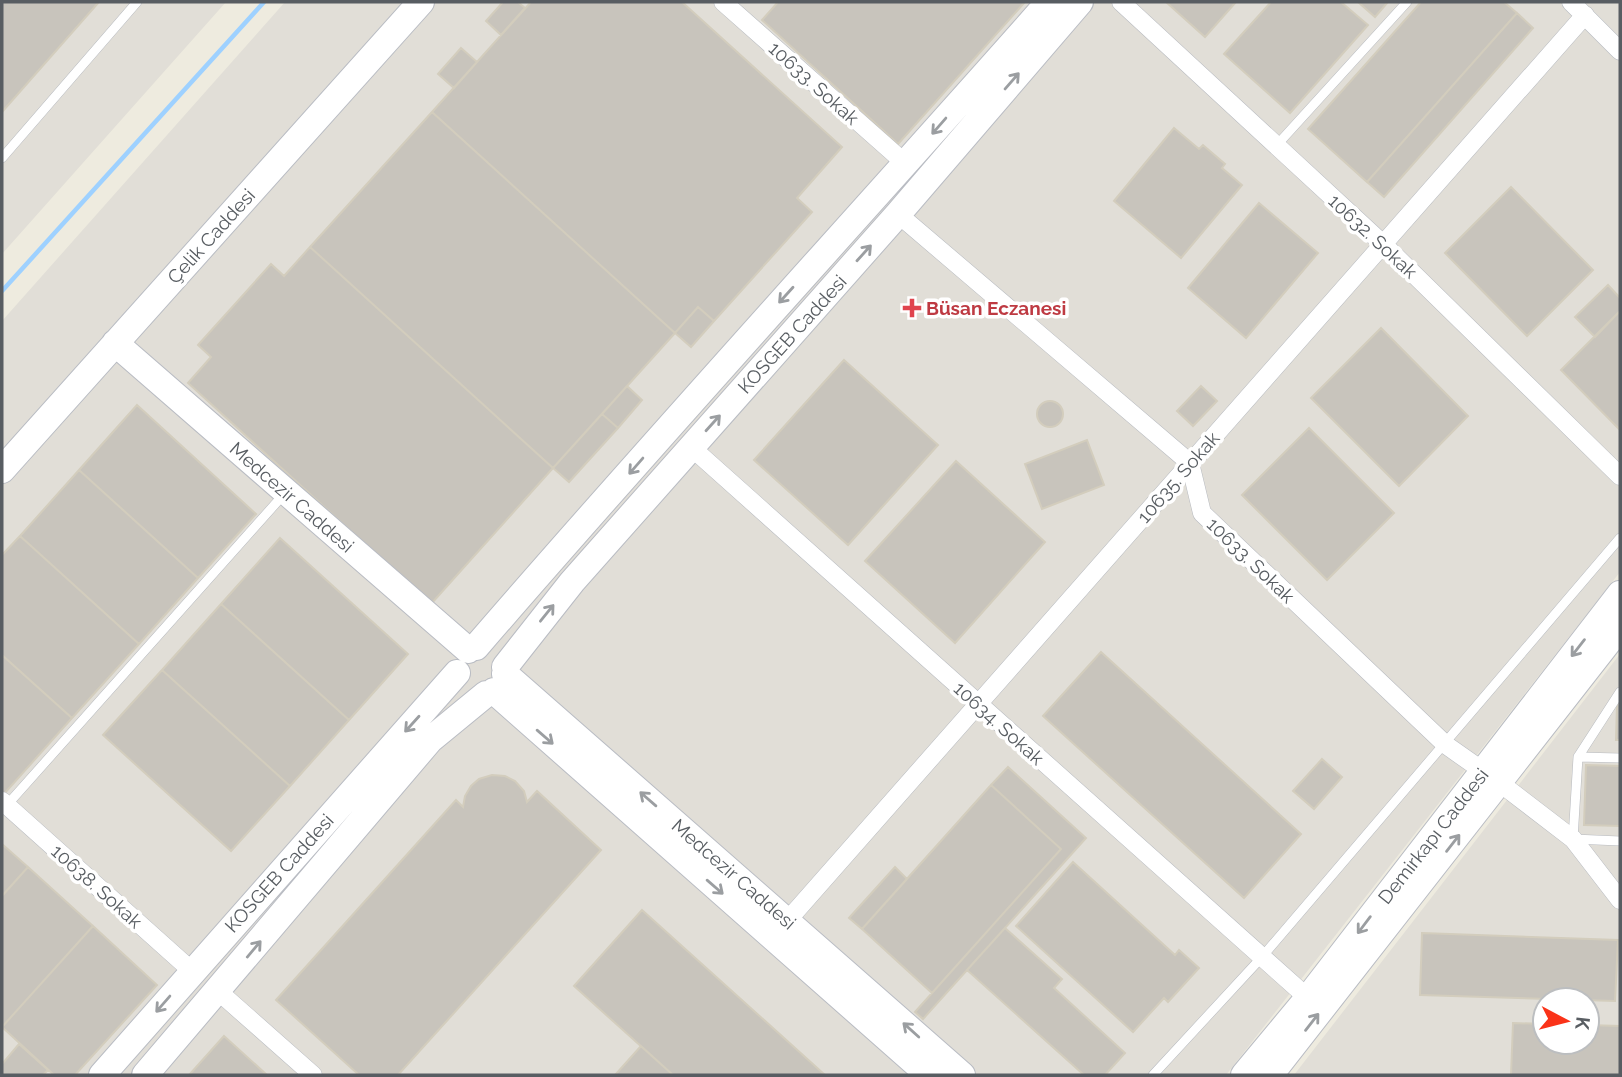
<svg xmlns="http://www.w3.org/2000/svg" width="1622" height="1077" viewBox="0 0 1622 1077" font-family="Raleway,sans-serif">
<rect width="100%" height="100%" fill="#eeebdf"/>
<!-- industrial -->
<path fill="#e1ded7" fill-rule="evenodd" d="M 2,2 L 226,2 L 2,254 Z
M 285,2 L 1620,2 L 1620,572 L 1226,1075 L 2,1075 L 2,321 Z
M 1620,654 L 1620,1075 L 1294,1075 ZM 1545,1000 L 1587,1000 L 1587,1042 L 1545,1042 Z"/>
<g fill="none" stroke-linecap="round" stroke-linejoin="round">
<!-- stream -->
<path stroke="#9ed1ff" stroke-width="4.5" d="M 2,291 L 264,2"/>
</g>
<!-- building -->
<path fill="#c8c4bc" stroke="#d3cdbd" stroke-width="2" d="M 2,2 L 99,2 L 2,112 Z
M 503,2 L 518,2 L 525,8 L 501,35 L 486,21 Z
M 531,2 L 682,2 L 842,147 L 797,198 L 812,212 L 714,321 L 698,307 L 675,333 L 432,112 Z
M 778,2 L 1025,2 L 898,144 L 762,20 Z
M 1166,2 L 1236,2 L 1205,37 Z
M 1271,2 L 1341,2 L 1368,25 L 1290,113 L 1224,54 Z
M 1358,2 L 1388,2 L 1375,17 Z
M 1421,2 L 1504,2 L 1517,13 L 1367,182 L 1308,129 Z
M 1517,13 L 1533,28 L 1384,197 L 1367,182 Z
M 461,48 L 477,62 L 454,88 L 438,74 Z
M 432,112 L 675,333 L 553,468 L 310,247 Z
M 1174,128 L 1199,149 L 1203,145 L 1225,164 L 1222,168 L 1242,185 L 1181,258 L 1114,201 Z
M 1511,187 L 1593,270 L 1527,336 L 1445,253 Z
M 1259,203 L 1318,253 L 1246,338 L 1188,288 Z
M 310,247 L 553,468 L 431,604 L 188,383 L 211,357 L 198,345 L 271,264 L 284,276 Z
M 1608,285 L 1620,298 L 1620,311 L 1595,337 L 1575,317 Z
M 698,307 L 714,321 L 691,347 L 675,333 Z
M 1620,311 L 1620,430 L 1561,370 Z
M 1381,328 L 1468,416 L 1399,486 L 1311,398 Z
M 844,360 L 938,445 L 848,545 L 754,460 Z
M 627,386 L 642,400 L 618,428 L 602,414 Z
M 1201,386 L 1217,401 L 1193,426 L 1177,411 Z
M1037 414a13 13 0 1 1 26 0a13 13 0 1 1-26 0Z
M 137,405 L 256,514 L 198,578 L 79,470 Z
M 602,414 L 618,428 L 569,482 L 553,468 Z
M 1309,428 L 1394,513 L 1327,580 L 1242,495 Z
M 1087,440 L 1104,485 L 1042,509 L 1025,464 Z
M 956,461 L 1045,542 L 955,643 L 865,561 Z
M 79,470 L 198,578 L 139,644 L 20,536 Z
M 20,536 L 139,644 L 72,718 L 2,655 L 2,555 Z
M 280,538 L 408,654 L 349,720 L 221,604 Z
M 221,604 L 349,720 L 290,786 L 162,670 Z
M 1101,652 L 1301,834 L 1244,898 L 1043,716 Z
M 2,655 L 72,718 L 3,795 L 2,794 Z
M 162,670 L 290,786 L 231,851 L 103,735 Z
M 1617,704 L 1620,704 L 1620,740 L 1616,740 Z
M 1322,759 L 1342,777 L 1314,809 L 1293,791 Z
M 1586,765 L 1620,766 L 1620,826 L 1584,825 Z
M 1008,767 L 1086,838 L 923,1019 L 915,1012 L 1061,849 L 991,785 Z
M 492,775 L 505,776 L 515,781 L 524,791 L 527,802 L 537,791 L 601,850 L 398,1075 L 359,1075 L 276,1000 L 456,800 L 463,807 L 465,796 L 471,786 L 479,779 Z
M 991,785 L 1061,849 L 932,993 L 862,929 Z
M 2,844 L 28,867 L 2,896 Z
M 1073,862 L 1175,955 L 1179,950 L 1199,968 L 1168,1002 L 1164,998 L 1133,1032 L 1016,926 Z
M 28,867 L 93,926 L 2,1027 L 2,896 Z
M 895,867 L 907,879 L 862,929 L 849,918 Z
M 642,910 L 825,1075 L 673,1075 L 574,986 Z
M 93,926 L 157,985 L 75,1075 L 54,1075 L 2,1027 Z
M 1005,928 L 1062,979 L 1054,988 L 1125,1053 L 1105,1075 L 1084,1075 L 967,970 Z
M 1422,933 L 1618,940 L 1615,1001 L 1420,995 Z
M 1513,1023 L 1545,1024 L 1545,1042 L 1587,1042 L 1587,1025 L 1620,1026 L 1620,1075 L 1511,1075 Z
M 224,1036 L 267,1075 L 189,1075 Z
M 19,1044 L 48,1070 L 43,1075 L 2,1075 L 2,1064 Z
M 641,1046 L 673,1075 L 615,1075 Z"/>
<g fill="none" stroke-linecap="round" stroke-linejoin="round">
<defs>
<path id="lane" d="M 1276,146 L 1407,2
M 2,158 L 137,2
M 1578,757 L 1620,692
M 1620,758 L 1578,757 L 1573,839 L 1620,841
M 7,805 L 285,493
M 1153,1075 L 1262,957 L 1620,538"/>
<path id="street" d="M 723,2 L 906,164
M 1121,2 L 1383,244 L 1620,476
M 1571,2 L 1620,51
M 898,214 L 1190,463 L 1202,513 L 1446,745 L 1500,783 L 1573,839 L 1620,900
M 691,447 L 1308,998
M 2,801 L 192,971
M 780,929 L 1585,15
M 218,991 L 313,1075"/>
<path id="secondary" d="M 115,343 L 468,650
M 2,470 L 421,2
M 476,647 C 664,429 859,217 1049,2
M 505,667 L 572,582 L 898,214 L 1080,2
M 505,674 L 962,1075
M 494,691 L 929,1075
M 102,1075 L 457,673
M 145,1075 L 430,740 L 486,694
M 1244,1075 L 1308,998 L 1620,594
M 1270,1075 L 1620,627"/>
</defs>
<!-- lane casing -->
<use href="#lane" stroke="#b8bbc0" stroke-width="10"/>
<!-- street casing -->
<use href="#street" stroke="#b8bbc0" stroke-width="19"/>
<!-- secondary casing -->
<use href="#secondary" stroke="#b9bcc3" stroke-width="28"/>
<!-- lane -->
<use href="#lane" stroke="#fff" stroke-width="9"/>
<!-- street -->
<use href="#street" stroke="#fff" stroke-width="18"/>
<!-- secondary -->
<use href="#secondary" stroke="#fff" stroke-width="26"/>
</g>
<!-- one-way arrows -->
<defs><path id="oneway-shaft" d="M-6 0H5M1.5-3L5.5 0L1.5 3" fill="none" stroke-width="1.6" stroke-linecap="round" stroke-linejoin="round" transform="scale(1.75)"/></defs>
<g stroke="#9b9ea1">
<use href="#oneway-shaft" transform="translate(1012 81) rotate(-49)"/>
<use href="#oneway-shaft" transform="translate(939 126) rotate(131)"/>
<use href="#oneway-shaft" transform="translate(864 253) rotate(-48)"/>
<use href="#oneway-shaft" transform="translate(786 295) rotate(132)"/>
<use href="#oneway-shaft" transform="translate(713 423) rotate(-48)"/>
<use href="#oneway-shaft" transform="translate(636 466) rotate(131)"/>
<use href="#oneway-shaft" transform="translate(547 613) rotate(-51)"/>
<use href="#oneway-shaft" transform="translate(1578 648) rotate(128)"/>
<use href="#oneway-shaft" transform="translate(412 724) rotate(132)"/>
<use href="#oneway-shaft" transform="translate(545 737) rotate(41)"/>
<use href="#oneway-shaft" transform="translate(648 799) rotate(-139)"/>
<use href="#oneway-shaft" transform="translate(1453 843) rotate(-52)"/>
<use href="#oneway-shaft" transform="translate(715 887) rotate(41)"/>
<use href="#oneway-shaft" transform="translate(1364 925) rotate(127)"/>
<use href="#oneway-shaft" transform="translate(254 949) rotate(-50)"/>
<use href="#oneway-shaft" transform="translate(163 1004) rotate(131)"/>
<use href="#oneway-shaft" transform="translate(1312 1022) rotate(-52)"/>
<use href="#oneway-shaft" transform="translate(911 1030) rotate(-138)"/>
</g>
<!-- markers -->
<path fill="#e0444e" stroke="#fff" stroke-width="2.5" d="M908.5 297.5h7v7h7v7h-7v7h-7v-7h-7v-7h7z"/>
<g text-anchor="middle" stroke-width="7" stroke-linejoin="round" paint-order="stroke">
<!-- street labels -->
<g font-size="19" fill="#585d62" stroke="#fff">
<text transform="translate(814 83) rotate(42)" y="7">10633. Sokak</text>
<text transform="translate(211 236) rotate(-48)" y="7">Çelik Caddesi</text>
<text transform="translate(1373 236) rotate(43)" y="7">10632. Sokak</text>
<text transform="translate(792 334) rotate(-48)" y="7">KOSGEB Caddesi</text>
<text transform="translate(1178 477) rotate(-49)" y="7">10635. Sokak</text>
<text transform="translate(292 497) rotate(41)" y="7">Medcezir Caddesi</text>
<text transform="translate(1251 560) rotate(44)" y="7">10633. Sokak</text>
<text transform="translate(999 723) rotate(42)" y="7">10634. Sokak</text>
<text transform="translate(1433 836) rotate(-52)" y="7">Demirkapı Caddesi</text>
<text transform="translate(279 873) rotate(-48)" y="7">KOSGEB Caddesi</text>
<text transform="translate(734 874) rotate(41)" y="7">Medcezir Caddesi</text>
<text transform="translate(97 886) rotate(42)" y="7">10638. Sokak</text>
</g>
<!-- health labels -->
<g font-size="19" font-weight="bold" fill="#be3a42" stroke="#fff" text-anchor="start">
<text x="926" y="315">Büsan Eczanesi</text>
</g>
</g>
<!-- border -->
<rect width="1622" height="1077" fill="none" stroke="#585d62" stroke-width="7"/>
<!-- north arrow -->
<g transform="translate(1566 1021) rotate(97)"><circle r="33" fill="#ffffff" stroke="#bcbec0" stroke-width="2"/>
<path d="M0-5L12 26L0 18L-12 26Z" fill="#fa3319"/>
<text y="-10" font-size="19" font-weight="bold" text-anchor="middle" fill="#585d62">K</text>
</g>
</svg>
